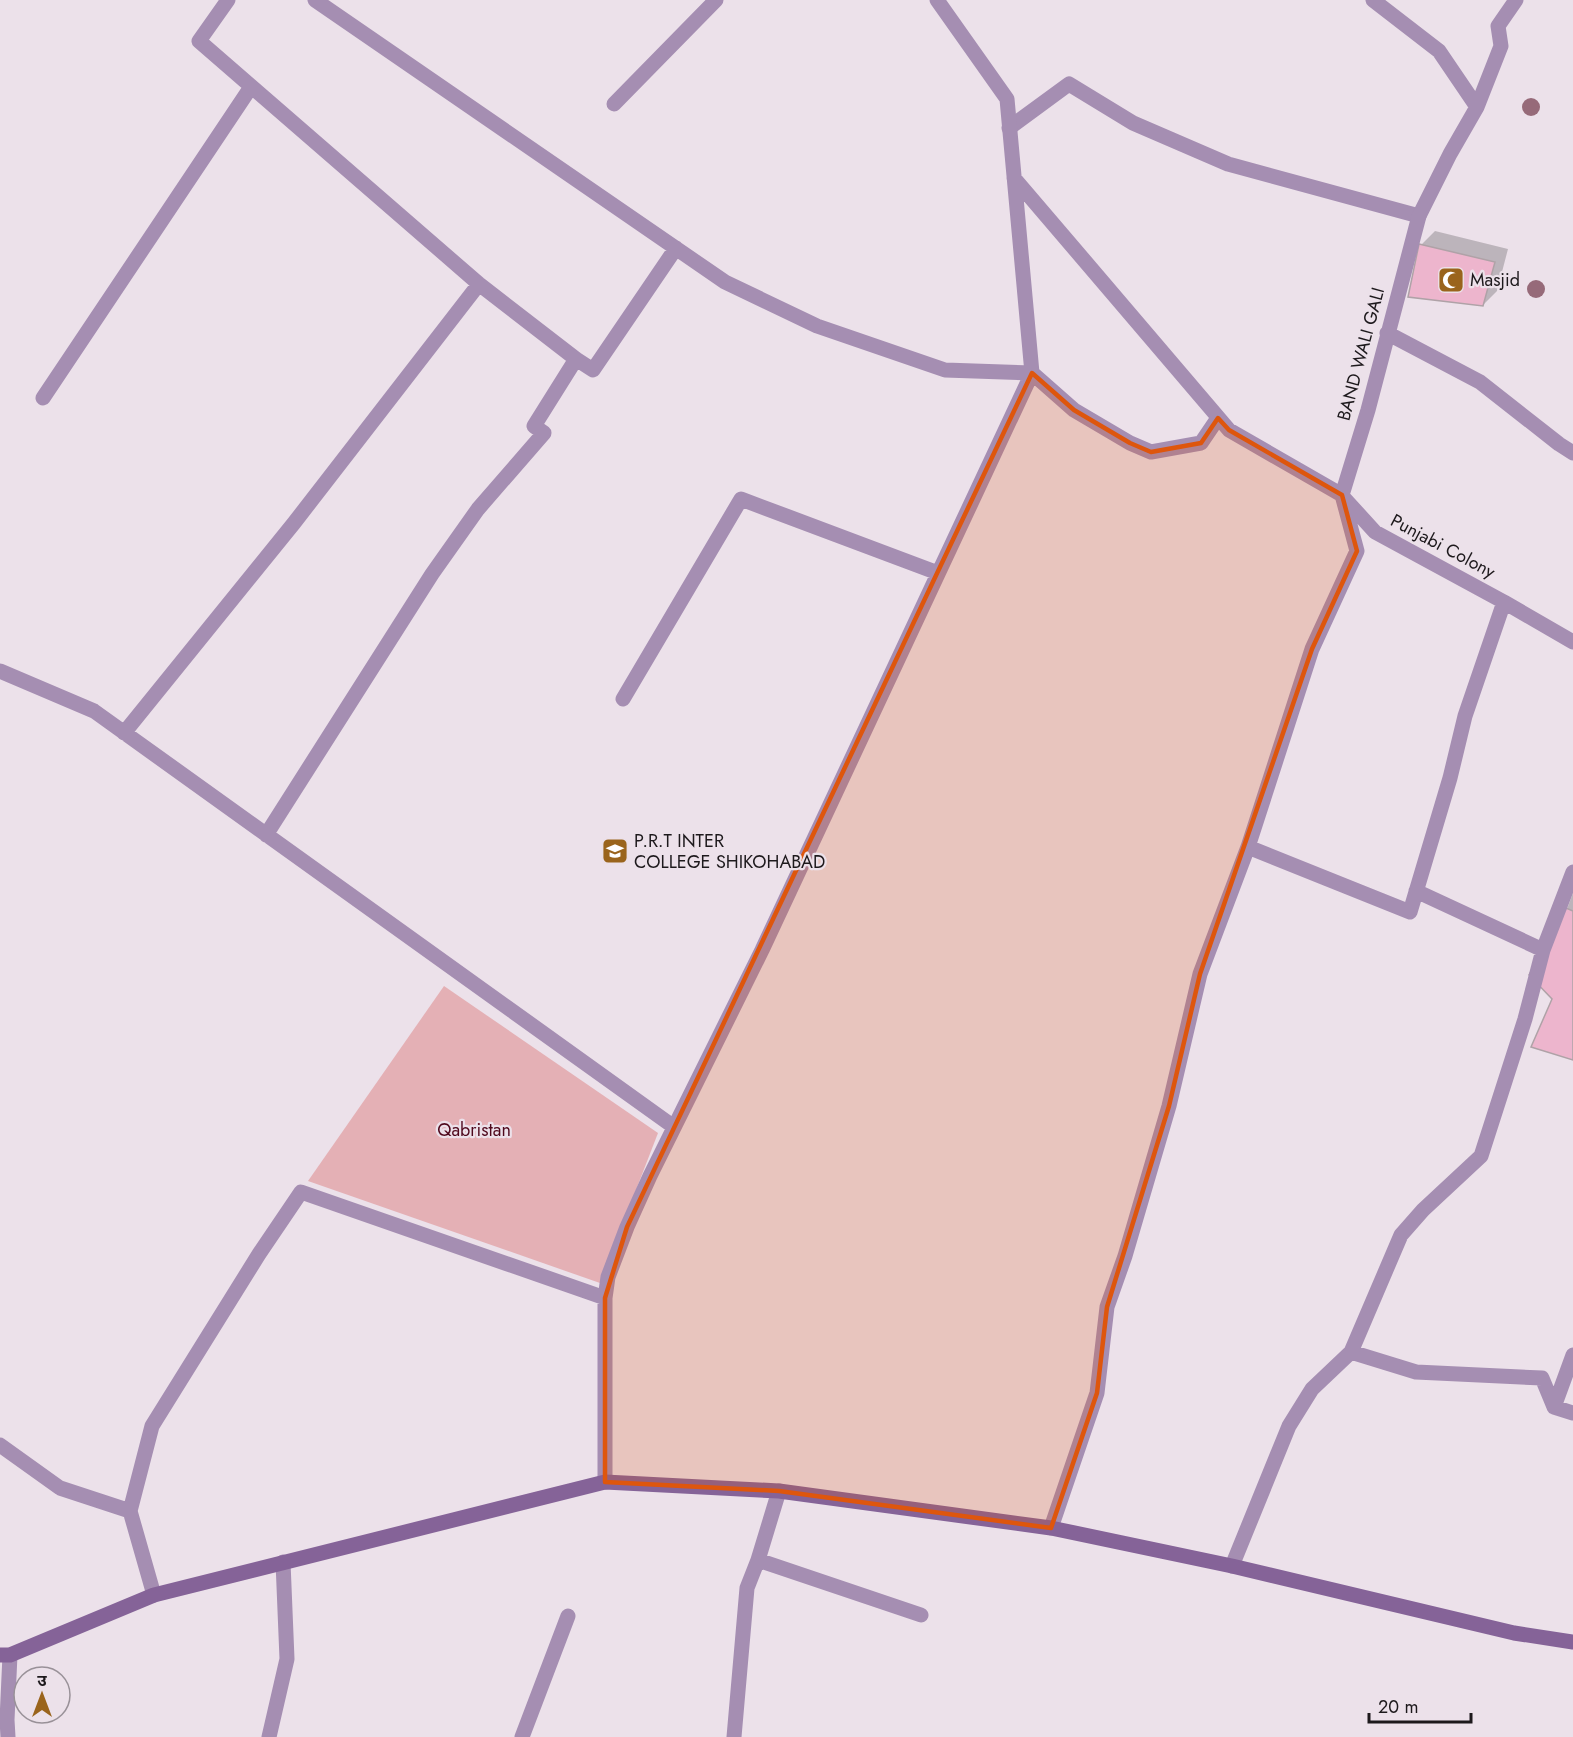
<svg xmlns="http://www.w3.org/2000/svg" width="1573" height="1737" viewBox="0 0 1573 1737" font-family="Jost,'Noto Sans Devanagari',sans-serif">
<rect width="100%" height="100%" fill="#ece1ea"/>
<!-- green -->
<path fill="#e4b0b5" d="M 444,986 L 658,1133 L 600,1283 L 308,1181 Z"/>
<!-- shadow -->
<path fill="#0003" d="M 1435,231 L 1508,249 L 1497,291 L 1483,305 L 1421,245 Z
M 1573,893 L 1573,1059 L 1553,998 L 1567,909 Z"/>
<!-- building -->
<path fill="#edb5cd" stroke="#afa2a7" stroke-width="1.5" d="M 1419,244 L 1495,262 L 1483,306 L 1408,297 Z
M 1566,908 L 1573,911 L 1573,1060 L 1531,1047 L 1552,999 L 1529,975 Z"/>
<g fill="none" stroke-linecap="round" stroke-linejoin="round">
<!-- pedestrian -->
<path stroke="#a58eb2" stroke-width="15" d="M 1009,128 L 1069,84 L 1133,123 L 1228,164 L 1419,216"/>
<!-- minor -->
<path stroke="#a58eb2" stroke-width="15" d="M 228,0 L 199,41 L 479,284 L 576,359
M 315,0 L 725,282 L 817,326 L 945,370 L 1032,373 L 1074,410 L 1130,443 L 1151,452 L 1201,443 L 1218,418
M 1373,0 L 1439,51 L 1477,107
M 614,104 L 716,0
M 1014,178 L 1229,430 L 1342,495 L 1368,410 L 1419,216 L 1450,154 L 1477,107 L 1501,46 L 1498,26 L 1516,0
M 1387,333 L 1480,382 L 1559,444 L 1573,453
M 43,398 L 251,87
M 1344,498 L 1375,532 L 1504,602 L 1573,642
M 0,671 L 94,711 L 674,1127
M 623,699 L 741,499 L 938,573
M 124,733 L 294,523 L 479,284
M 266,835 L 432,574 L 478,509 L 544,433 L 534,426 L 576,359 L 593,370 L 676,248
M 1248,847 L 1410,912 L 1450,778 L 1465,716 L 1504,602
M 1416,891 L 1543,950
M 605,1298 L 605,1482
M 1351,1352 L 1416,1372 L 1542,1378 L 1554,1407 L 1573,1413
M 1554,1407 L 1573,1355
M 0,1445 L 60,1488 L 130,1511
M 1051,1528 L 1097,1393 L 1107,1307 L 1125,1256 L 1169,1106 L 1200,974 L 1248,847 L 1312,649 L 1357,551 L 1342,495
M 758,1560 L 921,1615
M 1232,1566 L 1289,1426 L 1312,1389 L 1351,1352 L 1401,1235 L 1423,1210 L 1481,1156 L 1525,1019 L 1543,950 L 1573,872
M 154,1595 L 130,1511 L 152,1426 L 259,1254 L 301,1192 L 605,1298 L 608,1277 L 627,1227 L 650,1176 L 762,950 L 1032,373 L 1007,99 L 937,0
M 8,1737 L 7,1720 L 10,1655
M 269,1737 L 287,1659 L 283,1562
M 522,1737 L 568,1616
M 734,1737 L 747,1588 L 758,1560 L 779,1491"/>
<!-- secondary -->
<path stroke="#856398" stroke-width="15" d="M 0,1655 L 10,1655 L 154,1595 L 605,1482 L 779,1491 L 1051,1528 L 1232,1566 L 1514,1633 L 1573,1642"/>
</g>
<!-- trees -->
<g fill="#966a79">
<circle cx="1531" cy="107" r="9"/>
<circle cx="1536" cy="289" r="9"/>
</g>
<!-- marked area -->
<path fill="#de560d" fill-opacity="0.2" stroke="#de560d" stroke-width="4.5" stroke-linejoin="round" d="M 1032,373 L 1074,410 L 1130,443 L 1151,452 L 1201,443 L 1218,418 L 1229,430 L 1342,495 L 1357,551 L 1312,649 L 1200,974 L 1169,1106 L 1107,1307 L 1097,1393 L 1051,1528 L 779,1491 L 605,1482 L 605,1298 L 627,1227 Z"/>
<!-- icons -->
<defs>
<symbol id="mosque-square" viewBox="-11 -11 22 22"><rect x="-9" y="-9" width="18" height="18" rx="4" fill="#9a641c" stroke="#ece1ea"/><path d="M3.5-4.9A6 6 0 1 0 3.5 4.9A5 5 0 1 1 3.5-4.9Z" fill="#fff"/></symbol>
<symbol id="school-square" viewBox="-11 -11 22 22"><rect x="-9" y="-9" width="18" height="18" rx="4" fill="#9a641c" stroke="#ece1ea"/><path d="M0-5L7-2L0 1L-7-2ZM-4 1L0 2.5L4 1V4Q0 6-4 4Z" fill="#fff"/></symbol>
</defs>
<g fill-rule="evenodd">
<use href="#mosque-square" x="1436" y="265" width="30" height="30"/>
<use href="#school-square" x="600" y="836" width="30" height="30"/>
</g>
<g text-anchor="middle" stroke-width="4.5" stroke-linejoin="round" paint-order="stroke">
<!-- poi labels -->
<g font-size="18" fill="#1d191c" stroke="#ece1ea" text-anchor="start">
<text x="1470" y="286">Masjid</text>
<text x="634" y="847">P.R.T INTER<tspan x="634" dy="21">COLLEGE SHIKOHABAD</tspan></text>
</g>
<!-- street labels -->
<g font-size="18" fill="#1d191c" stroke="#ece1ea">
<text transform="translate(1361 354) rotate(-75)" y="6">BAND WALI GALI</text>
<text transform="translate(1443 546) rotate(28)" y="6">Punjabi Colony</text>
</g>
<!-- park labels -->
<g font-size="18" fill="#4f081c" stroke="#ece1ea">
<text x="474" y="1136">Qabristan</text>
</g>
</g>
<!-- north arrow -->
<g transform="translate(42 1695)"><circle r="28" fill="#ece1ea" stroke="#999198" stroke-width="1.5"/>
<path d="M0-4.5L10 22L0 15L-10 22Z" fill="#9a641c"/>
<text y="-9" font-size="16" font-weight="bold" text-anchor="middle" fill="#1d191c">उ</text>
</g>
<!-- scale -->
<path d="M1369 1713v9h102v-9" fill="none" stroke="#1d191c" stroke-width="3"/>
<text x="1378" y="1713" font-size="18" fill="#1d191c" stroke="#ece1ea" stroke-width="4.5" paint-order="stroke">20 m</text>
</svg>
